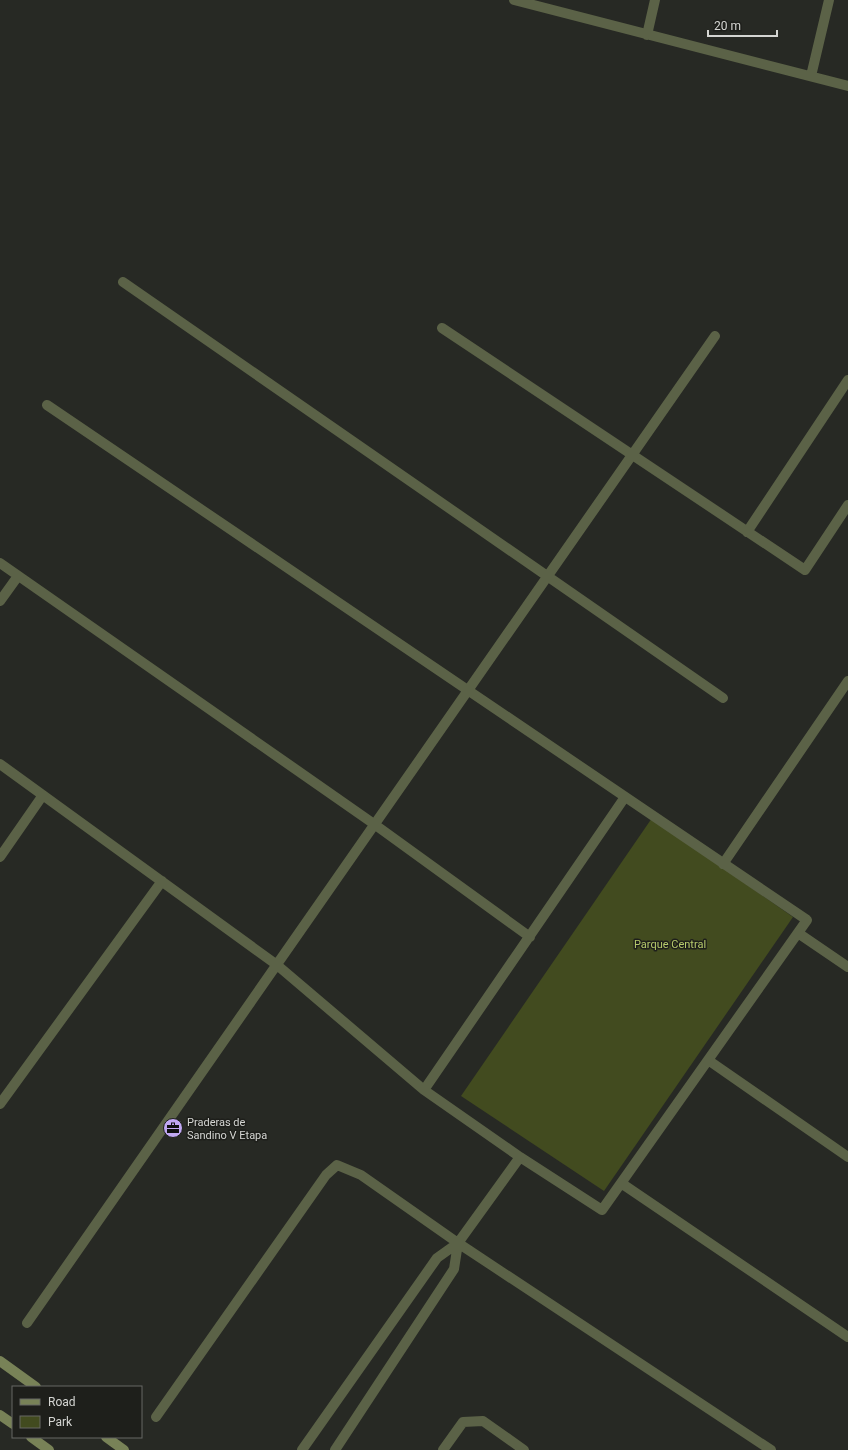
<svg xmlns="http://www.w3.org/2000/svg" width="848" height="1450" viewBox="0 0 848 1450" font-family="Roboto,sans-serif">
<rect width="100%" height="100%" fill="#272924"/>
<!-- green -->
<path fill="#424b1f" d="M 652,818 L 793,917 L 604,1191 L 461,1096 Z"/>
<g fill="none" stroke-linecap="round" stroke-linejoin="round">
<!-- street -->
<path stroke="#5b6247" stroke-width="10" d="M 514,0 L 848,86
M 647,35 L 655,0
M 811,76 L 829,0
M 123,282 L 723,698
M 442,328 L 805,570 L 848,505
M 747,532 L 848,380
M 0,563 L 374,824 L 530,937
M 0,601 L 18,576
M 0,764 L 277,965 L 424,1090 L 520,1157 L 602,1210 L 807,920 L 47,405
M 0,857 L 43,795
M 723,864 L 848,681
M 798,933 L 848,967
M 708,1060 L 848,1157
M 424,1090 L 625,797
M 0,1104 L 162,881
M 621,1183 L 848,1337
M 27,1323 L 715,336
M 156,1417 L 326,1175 L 337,1165 L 361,1175 L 458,1243 L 771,1450
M 302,1450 L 437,1258 L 458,1243 L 520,1157
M 335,1450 L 454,1269 L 458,1243
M 443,1450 L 463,1422 L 483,1421 L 524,1450"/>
<!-- secondary -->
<path stroke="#788257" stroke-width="10" d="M 0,1361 L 36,1387
M 0,1415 L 13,1424
M 31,1437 L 49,1450
M 106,1437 L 124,1450"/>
</g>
<!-- icons -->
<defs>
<symbol id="office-disc" viewBox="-11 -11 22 22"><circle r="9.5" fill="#c1a8f3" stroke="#1e1f1b"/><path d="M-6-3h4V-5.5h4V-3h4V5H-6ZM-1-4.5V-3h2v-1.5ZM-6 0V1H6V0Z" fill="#111"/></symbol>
</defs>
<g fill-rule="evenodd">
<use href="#office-disc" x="162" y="1117" width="22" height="22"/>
</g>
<g text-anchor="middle" stroke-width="3" stroke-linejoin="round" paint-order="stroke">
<!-- park labels -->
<g font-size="11" fill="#b6ca6b" stroke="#1e1f1b">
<text x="670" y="948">Parque Central</text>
</g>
<!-- poi labels -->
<g font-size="11" fill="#d4d5d2" stroke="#1e1f1b" text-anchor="start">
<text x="187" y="1126">Praderas de<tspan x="187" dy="13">Sandino V Etapa</tspan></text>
</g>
</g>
<!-- legend -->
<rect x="12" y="1386" width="130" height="52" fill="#1e1f1b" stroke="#676864"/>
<rect x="20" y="1399" width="20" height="6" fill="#788257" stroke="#676864"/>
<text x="48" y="1406" font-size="12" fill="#d4d5d2">Road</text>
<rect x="20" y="1416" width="20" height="12" fill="#424b1f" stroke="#676864"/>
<text x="48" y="1426" font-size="12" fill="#d4d5d2">Park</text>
<!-- scale -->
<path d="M708 30v6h69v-6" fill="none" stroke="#d4d5d2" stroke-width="2"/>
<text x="714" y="30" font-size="12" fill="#d4d5d2" stroke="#1e1f1b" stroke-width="3" paint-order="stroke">20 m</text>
</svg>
